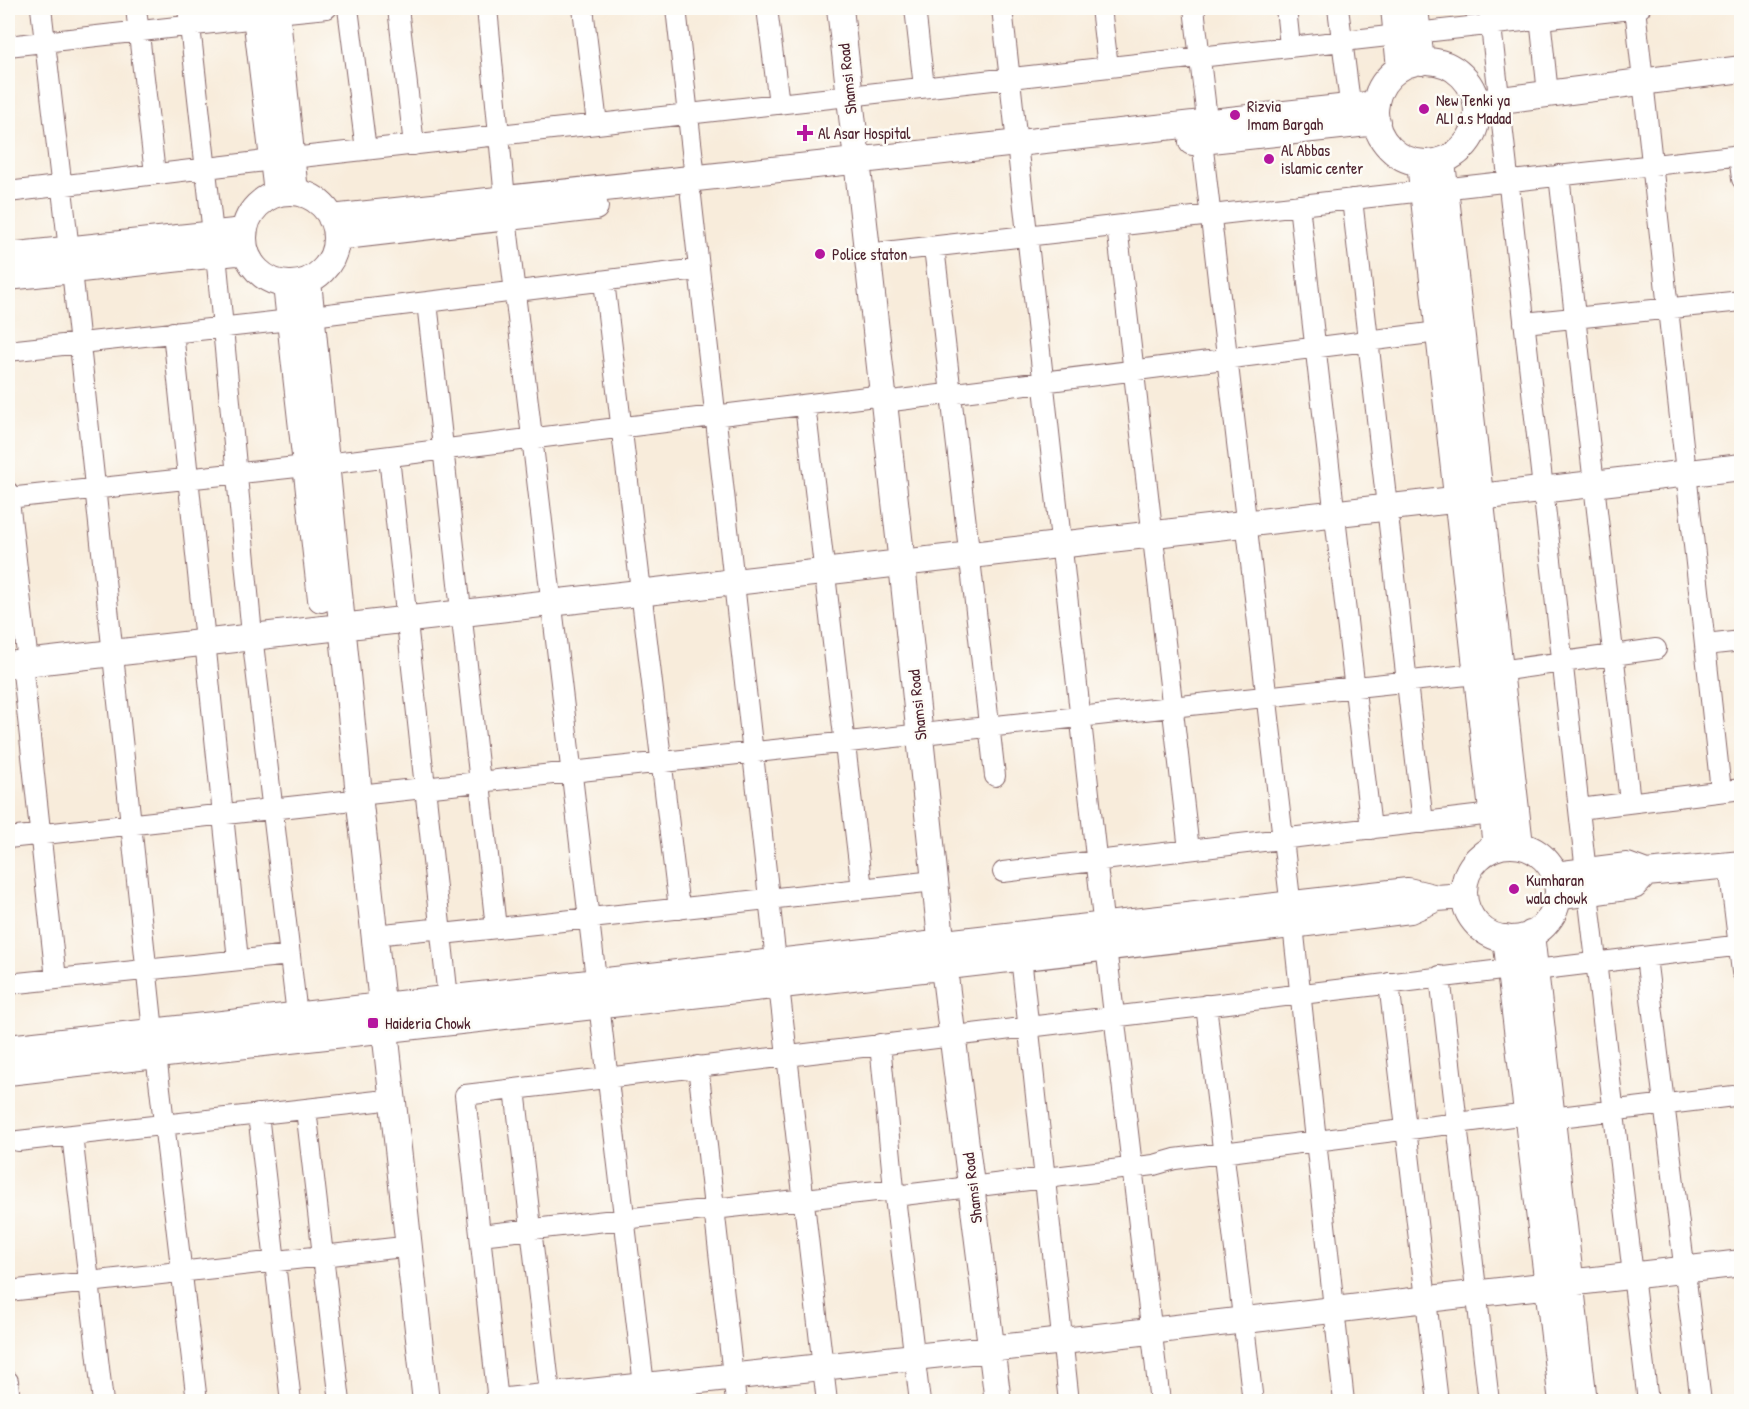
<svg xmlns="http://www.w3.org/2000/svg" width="1749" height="1409" viewBox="0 0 1749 1409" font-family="'Patrick Hand',sans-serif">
<rect width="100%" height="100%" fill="#fdfcf7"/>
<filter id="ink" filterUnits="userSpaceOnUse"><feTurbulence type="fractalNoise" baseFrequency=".0167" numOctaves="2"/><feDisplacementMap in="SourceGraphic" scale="12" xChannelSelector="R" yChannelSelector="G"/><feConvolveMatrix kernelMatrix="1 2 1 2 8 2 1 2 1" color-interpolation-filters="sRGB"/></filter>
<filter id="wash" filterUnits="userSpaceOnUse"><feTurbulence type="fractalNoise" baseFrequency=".008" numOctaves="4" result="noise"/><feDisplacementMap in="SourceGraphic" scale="24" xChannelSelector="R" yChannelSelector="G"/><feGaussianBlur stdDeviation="1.35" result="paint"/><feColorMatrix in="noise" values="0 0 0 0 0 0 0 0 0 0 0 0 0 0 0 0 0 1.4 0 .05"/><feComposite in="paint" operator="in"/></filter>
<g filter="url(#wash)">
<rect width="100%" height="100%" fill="#f8ecdb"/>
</g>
<g filter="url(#ink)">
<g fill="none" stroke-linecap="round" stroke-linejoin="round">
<defs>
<path id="minor" d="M 41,8 L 69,250
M 136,8 L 155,174
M 188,8 L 213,234
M 348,8 L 366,150
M 398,8 L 414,145
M 487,8 L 505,199
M 583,8 L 597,124
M 676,8 L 695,178
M 767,8 L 779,104
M 915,8 L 924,87
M 1002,8 L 1106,947 L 1160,1402
M 1101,8 L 1108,67
M 1194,8 L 1209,136
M 1286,8 L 1290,46
M 1338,8 L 1352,119
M 1489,8 L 1586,872
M 1539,8 L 1548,94
M 1635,8 L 1721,791
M 277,13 L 327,8
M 8,46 L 257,18
M 1202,141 L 1293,925 L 1344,1402
M 1739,155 L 1742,179
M 292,158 L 1640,8
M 1559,175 L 1630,802
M 8,192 L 273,160
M 691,196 L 776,961
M 1352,199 L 1423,823
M 1299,205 L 1371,829
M 506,217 L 646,1402
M 1117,226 L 1189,850
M 934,247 L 995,776
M 216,254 L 252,635 L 297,1015
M 867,254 L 1742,155
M 72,270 L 153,1031
M 604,281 L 679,909
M 427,302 L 496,928
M 312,316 L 698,269
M 1524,323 L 1742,301
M 173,332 L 238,960
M 8,351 L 290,320
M 884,402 L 1438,332
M 805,405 L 862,889
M 389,457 L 448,998
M 326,464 L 883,395
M 8,492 L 28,662
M 8,498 L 306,466
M 1705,645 L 1742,641
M 22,663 L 56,979
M 1499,671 L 1656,649
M 359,795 L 1476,674
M 1579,809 L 1742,789
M 8,838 L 344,801
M 1729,865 L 1742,972
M 1003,872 L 1492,814
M 1588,893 L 1648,1402
M 374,935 L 433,929 L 442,934 L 935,881
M 1021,957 L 1069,1402
M 1646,957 L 1701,1402
M 1535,970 L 1742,945
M 1440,976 L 1489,1402
M 1389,983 L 1438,1402
M 8,984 L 290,955
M 779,986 L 827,1402
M 1206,1005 L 1253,1402
M 880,1044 L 894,1189 L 920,1402
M 156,1055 L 197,1402
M 698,1066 L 736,1402
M 515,1089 L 551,1402
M 306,1109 L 340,1402
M 258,1114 L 291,1402
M 1551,1118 L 1742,1095
M 72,1135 L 103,1402
M 18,1141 L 377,1101
M 895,1196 L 1154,1165 L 1175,1159 L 1528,1114
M 480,1235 L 894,1189
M 8,1291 L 394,1248
M 8,1381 L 10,1402
M 498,1402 L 465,1095 L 1510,969"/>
<path id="tertiary" d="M 255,8 L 277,193
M 276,8 L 295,192
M 840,8 L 902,564 L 944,968 L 998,1402
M 1394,8 L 1400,68
M 1415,8 L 1421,62
M1375 112a51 51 0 1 1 102 0a51 51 0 1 1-102 0Z
M 1478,103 L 1742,69
M 1192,142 L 1377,122
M 1442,162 L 1520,845
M 1420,163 L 1496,847
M244 238a46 46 0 1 1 92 0a46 46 0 1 1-92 0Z
M 331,218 L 1376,104
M 336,237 L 595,207
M 8,256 L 244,231
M 8,277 L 245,251
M 308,281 L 359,795 L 426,1402
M 286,285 L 321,599
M 8,665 L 1742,467
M1464 892a47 47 0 1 1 94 0a47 47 0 1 1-94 0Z
M 1555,875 L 1627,866 L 1646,873 L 1742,864
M 1557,897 L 1634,886 L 1646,873
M 1531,934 L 1584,1402
M 1506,938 L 1562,1402
M 8,1048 L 1408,891 L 1437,898
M 8,1072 C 475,1018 943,970 1410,910 L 1437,898 L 1464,896
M 496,1402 L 1063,1341 L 1742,1263"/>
</defs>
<!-- minor casing -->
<use href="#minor" stroke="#876769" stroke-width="22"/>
<!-- tertiary casing -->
<use href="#tertiary" stroke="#876769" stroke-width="28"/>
<!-- minor -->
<use href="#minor" stroke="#fff" stroke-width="20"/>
<!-- tertiary -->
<use href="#tertiary" stroke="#fff" stroke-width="26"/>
</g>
</g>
<!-- markers -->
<g fill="#b5179e" stroke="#fdfcf7" stroke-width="2">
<circle cx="1424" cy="109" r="6"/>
<circle cx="1235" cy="115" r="6"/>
<path d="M802 124h6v6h6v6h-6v6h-6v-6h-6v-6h6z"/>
<circle cx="1269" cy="159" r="6"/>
<circle cx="820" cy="254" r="6"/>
<circle cx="1514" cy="889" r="6"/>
<rect x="367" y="1017" width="12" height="12" rx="3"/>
</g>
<g text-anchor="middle" stroke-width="5" stroke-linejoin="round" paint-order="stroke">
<!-- street labels -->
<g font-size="16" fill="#4a1f2b" stroke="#fdfcf7">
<text transform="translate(847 79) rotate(-96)" y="6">Shamsi Road</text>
<text transform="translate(917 705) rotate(-96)" y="6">Shamsi Road</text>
<text transform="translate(972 1188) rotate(-97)" y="6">Shamsi Road</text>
</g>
<!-- poi labels -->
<g font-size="16" fill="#4a1f2b" stroke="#fdfcf7" text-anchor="start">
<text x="1436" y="106">New Tenki ya<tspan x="1436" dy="18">ALI a.s Madad</tspan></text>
<text x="1247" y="112">Rizvia<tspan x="1247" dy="18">Imam Bargah</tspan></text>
<text x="818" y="139">Al Asar Hospital</text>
<text x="1281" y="156">Al Abbas<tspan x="1281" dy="18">islamic center</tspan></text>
<text x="832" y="260">Police staton</text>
<text x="1526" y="886">Kumharan<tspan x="1526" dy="18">wala chowk</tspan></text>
<text x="385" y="1029">Haideria Chowk</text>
</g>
</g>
<!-- margin -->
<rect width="1749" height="1409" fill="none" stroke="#fdfcf7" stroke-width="30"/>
</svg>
